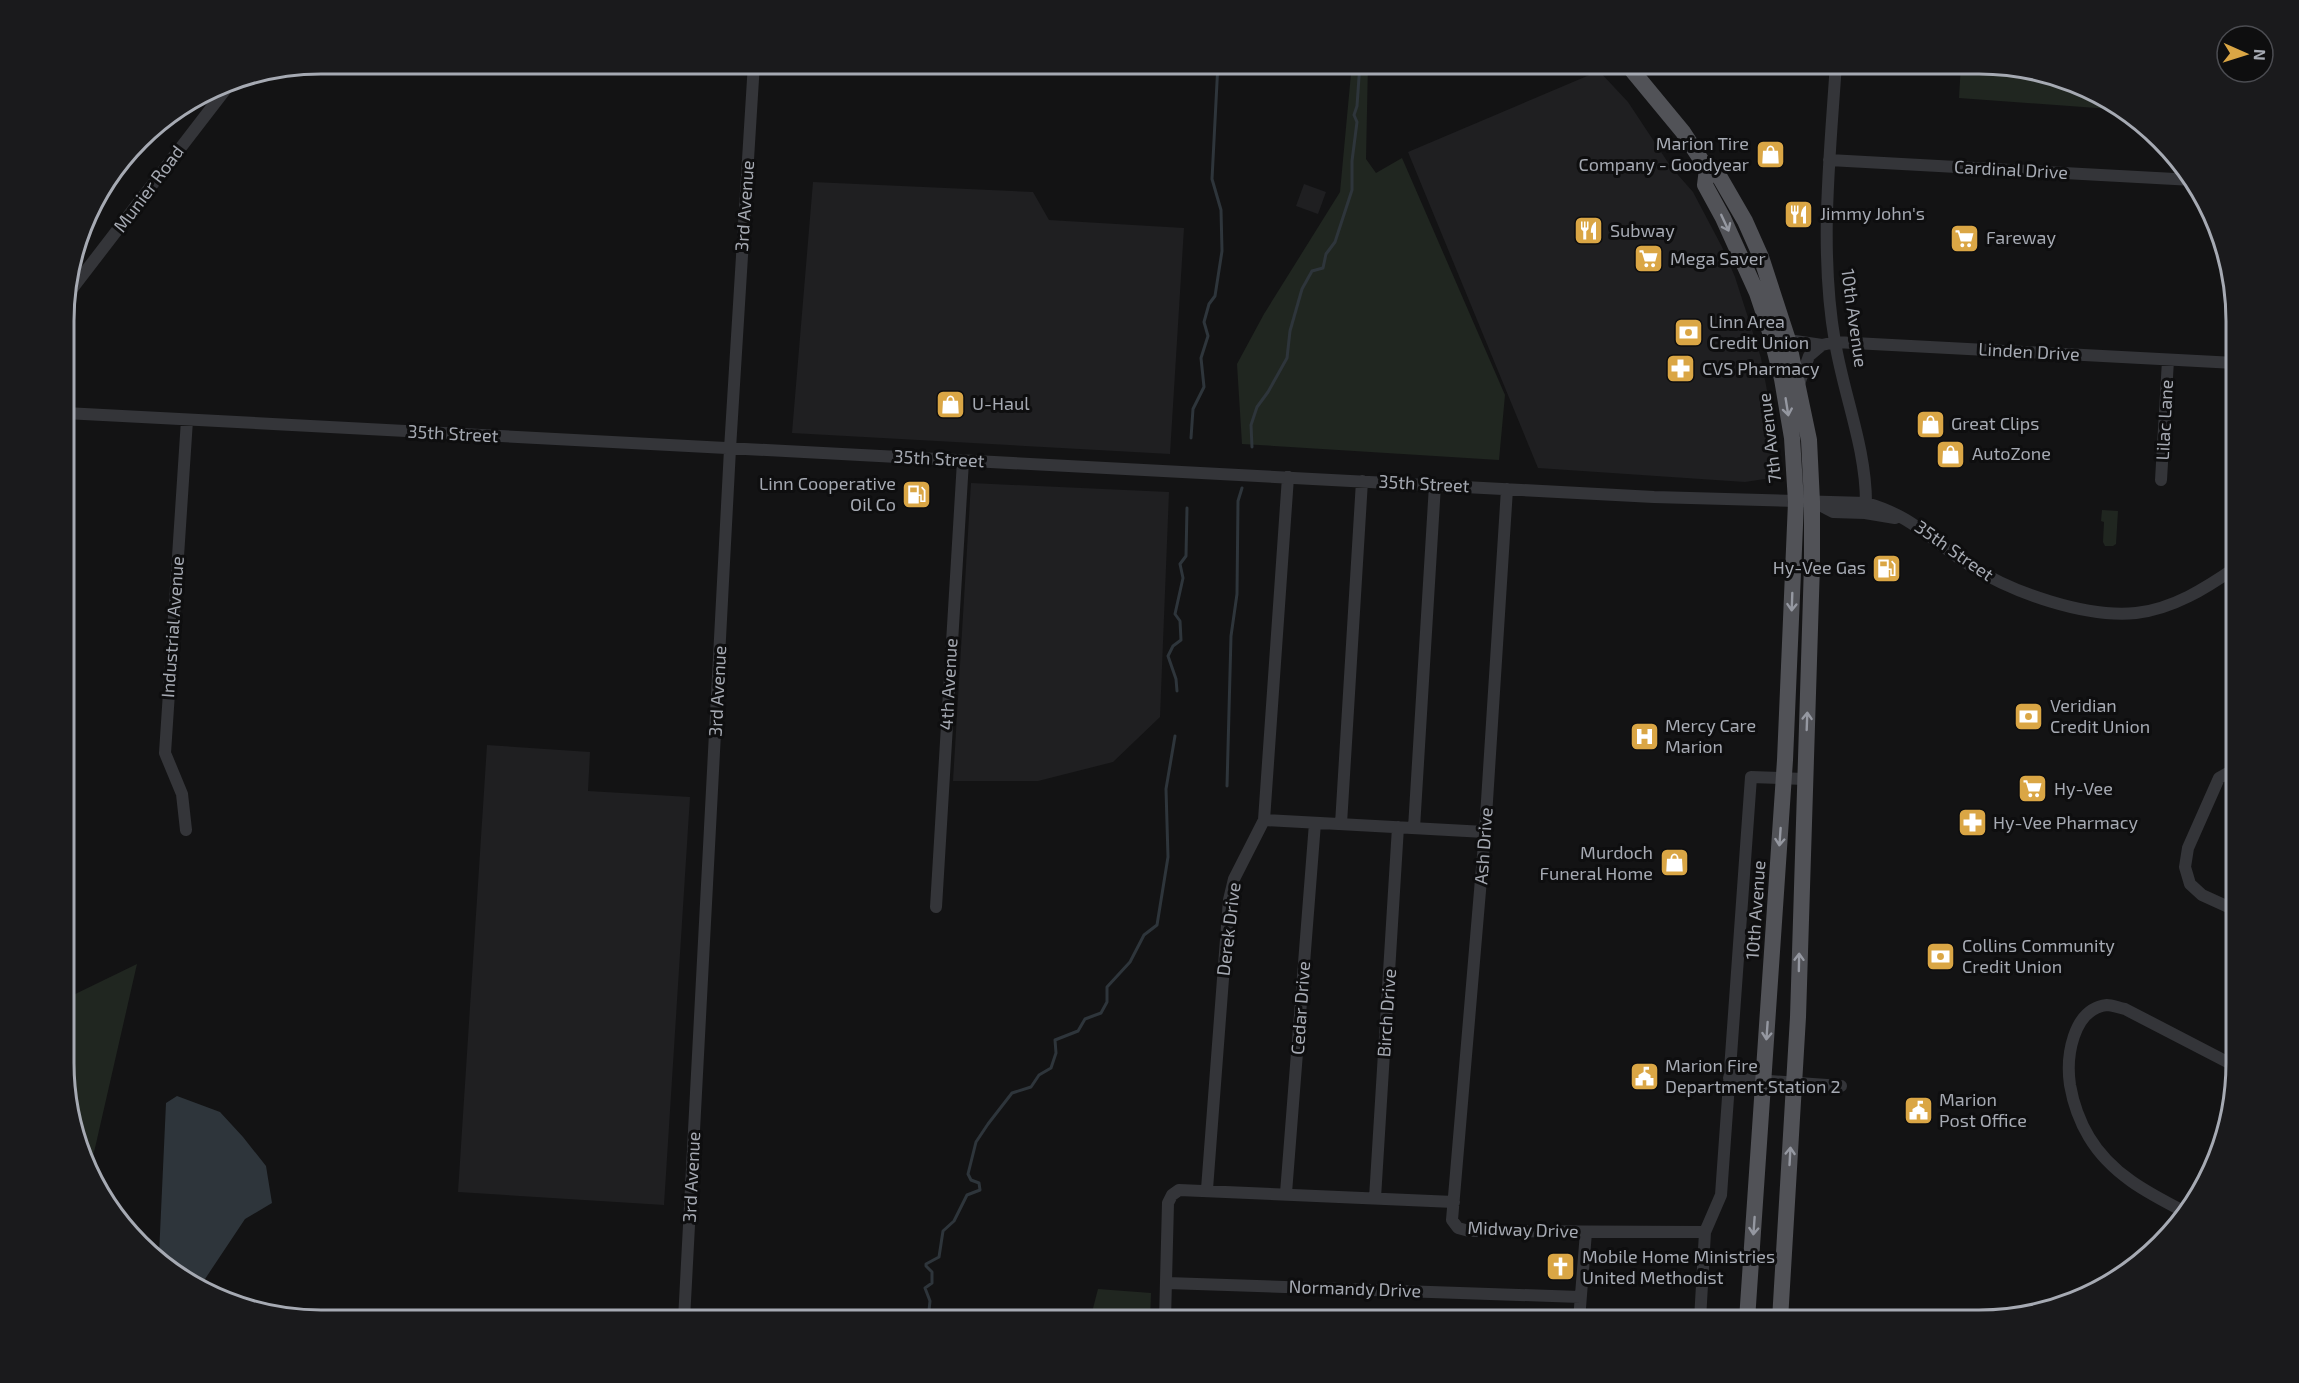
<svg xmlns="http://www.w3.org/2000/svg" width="2299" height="1383" viewBox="0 0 2299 1383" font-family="'Exo 2',sans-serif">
<rect width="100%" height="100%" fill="#131314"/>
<!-- built -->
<path fill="#1f1f21" d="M 1599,71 L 1628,102 L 1671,167 L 1693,192 L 1722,247 L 1735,277 L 1761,358 L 1770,407 L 1778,477 L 1745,482 L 1538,468 L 1408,152 Z
M 813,182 L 1033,192 L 1049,220 L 1184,228 L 1170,454 L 792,433 Z
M 1304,184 L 1326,192 L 1318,214 L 1296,206 Z
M 971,483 L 1169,492 L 1160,717 L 1113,762 L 1038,781 L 953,781 Z
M 487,745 L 590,752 L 588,791 L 690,797 L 664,1205 L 458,1192 Z"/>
<!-- green -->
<path fill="#202620" d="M 1352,63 L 1368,63 L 1366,159 L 1376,173 L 1402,158 L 1505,395 L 1499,460 L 1242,444 L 1237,364 L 1264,314 L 1340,192 Z
M 1961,63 C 2017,63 2079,76 2124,110 L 1959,98 Z
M 2102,510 L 2118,511 L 2116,544 L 2113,546 L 2105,546 L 2103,542 L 2104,522 L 2101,521 Z
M 137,964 L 95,1148 L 91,1163 L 65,1096 L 65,999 Z
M 1098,1289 L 1151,1293 L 1150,1320 L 1090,1320 Z"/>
<!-- water -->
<path fill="#2e353b" d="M 177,1096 L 220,1112 L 243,1137 L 266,1166 L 272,1203 L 245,1219 L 199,1288 L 192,1285 L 159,1255 L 166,1103 Z"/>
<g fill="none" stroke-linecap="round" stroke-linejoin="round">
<!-- stream -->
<path stroke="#2e353b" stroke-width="3" d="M 1191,438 L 1193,409 L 1204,387 L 1201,358 L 1208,336 L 1204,322 L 1209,304 L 1215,296 L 1222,251 L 1221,210 L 1212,179 L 1218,63
M 1252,447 L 1251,425 L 1257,407 L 1268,392 L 1287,358 L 1290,331 L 1302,289 L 1312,271 L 1323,268 L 1326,254 L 1335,242 L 1352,190 L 1352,161 L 1357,122 L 1354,115 L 1357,106 L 1360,63
M 1177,691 L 1176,679 L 1168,656 L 1173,646 L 1181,640 L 1180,621 L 1175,614 L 1183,578 L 1180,564 L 1186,556 L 1187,508
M 1227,786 L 1231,636 L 1237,594 L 1238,501 L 1242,488
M 928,1320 L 930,1301 L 925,1288 L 932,1283 L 932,1272 L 926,1266 L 926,1264 L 939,1257 L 943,1231 L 954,1221 L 967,1195 L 980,1190 L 979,1183 L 971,1180 L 968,1174 L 976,1142 L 988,1124 L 1012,1093 L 1031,1087 L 1039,1075 L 1051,1068 L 1056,1053 L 1055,1040 L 1078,1031 L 1085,1019 L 1101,1013 L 1107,1002 L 1107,987 L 1130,962 L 1144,935 L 1157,925 L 1168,857 L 1166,789 L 1175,736"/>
<!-- minor -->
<path stroke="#343539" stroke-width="12" d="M 1836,63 C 1830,156 1819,250 1835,342 C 1844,396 1866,448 1866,503
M 1829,160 L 2193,180
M 65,298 L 232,81
M 1788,340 L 1822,345 L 1835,342 L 2235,363
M 1799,384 L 1809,356 L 1822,345
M 65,413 L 1654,497 L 1866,503 C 1914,516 1932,542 1971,566 C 2013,593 2086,618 2136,613 C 2173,609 2206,588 2235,568
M 2161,480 L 2168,360
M 1507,489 L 1485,832 L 1452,1220 L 1458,1228 L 1469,1231 L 1705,1232
M 1814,502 L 1833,512 L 1865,513 L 1895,518
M 2235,769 L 2219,778 L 2188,848 L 2185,867 L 2190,884 L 2202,895 L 2235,910
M 1264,820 L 1485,832
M 1341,824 L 1362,481
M 1414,828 L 1435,485
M 186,830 L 182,794 L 165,753 L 187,420
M 936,907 L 963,461
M 1729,1078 L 1841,1086
M 1207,1189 L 1229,900 L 1234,879 L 1264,820 L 1288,477
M 1286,1193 L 1315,823
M 1375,1198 L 1398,827
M 2185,1212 C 2148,1193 2111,1174 2089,1137 C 2080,1122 2073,1102 2070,1085 C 2066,1058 2072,1009 2107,1005 C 2112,1005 2119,1008 2125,1009 L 2235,1066
M 1167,1283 L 1580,1297
M 684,1320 L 730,449 L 754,63
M 1165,1320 L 1168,1203 L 1172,1195 L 1179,1190 L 1454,1202
M 1579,1320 L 1586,1232
M 1700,1320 L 1705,1232 L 1721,1195 L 1751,777 L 1804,779"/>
<!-- major -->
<path stroke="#515257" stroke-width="16" d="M 1626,63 L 1683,132 L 1707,169 L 1719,176 L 1745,221 L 1761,257 L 1788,340 L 1809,440 L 1812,502 L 1812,564 L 1798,1017 L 1780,1320
M 1707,169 L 1705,185 L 1723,218 L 1757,293 L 1770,332 L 1782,379 L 1792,438 L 1796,502 L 1785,760 L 1747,1320"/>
</g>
<!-- one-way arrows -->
<defs><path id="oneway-shaft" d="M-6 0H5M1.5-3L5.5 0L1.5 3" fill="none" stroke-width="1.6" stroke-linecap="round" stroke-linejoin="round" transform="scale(1.5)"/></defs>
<g stroke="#9598a1">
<use href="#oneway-shaft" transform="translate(1725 223) rotate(65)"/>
<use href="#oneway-shaft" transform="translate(1787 407) rotate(81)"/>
<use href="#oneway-shaft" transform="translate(1792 602) rotate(92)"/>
<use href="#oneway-shaft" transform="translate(1807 721) rotate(-88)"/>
<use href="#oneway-shaft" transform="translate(1780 837) rotate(94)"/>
<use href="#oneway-shaft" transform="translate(1799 962) rotate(-89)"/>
<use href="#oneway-shaft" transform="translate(1767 1031) rotate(94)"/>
<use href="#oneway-shaft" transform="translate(1790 1156) rotate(-87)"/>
<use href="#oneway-shaft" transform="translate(1754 1226) rotate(94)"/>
</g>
<!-- icons -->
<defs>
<symbol id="shop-square" viewBox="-11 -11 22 22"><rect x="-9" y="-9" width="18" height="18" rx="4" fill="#daa645" stroke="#0e0e0f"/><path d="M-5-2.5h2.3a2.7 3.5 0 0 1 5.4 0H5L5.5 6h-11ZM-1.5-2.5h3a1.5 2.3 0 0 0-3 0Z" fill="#fff"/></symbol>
<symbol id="restaurant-square" viewBox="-11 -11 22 22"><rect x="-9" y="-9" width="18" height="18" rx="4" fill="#daa645" stroke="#0e0e0f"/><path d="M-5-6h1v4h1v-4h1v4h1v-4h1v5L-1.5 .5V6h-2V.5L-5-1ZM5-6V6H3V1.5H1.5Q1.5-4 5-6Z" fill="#fff"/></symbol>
<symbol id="supermarket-square" viewBox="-11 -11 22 22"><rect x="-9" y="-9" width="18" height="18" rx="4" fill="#daa645" stroke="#0e0e0f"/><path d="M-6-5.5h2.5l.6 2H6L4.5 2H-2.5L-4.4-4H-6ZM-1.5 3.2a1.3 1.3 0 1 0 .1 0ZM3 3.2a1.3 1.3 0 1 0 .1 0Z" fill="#fff"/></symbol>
<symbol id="bank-square" viewBox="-11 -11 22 22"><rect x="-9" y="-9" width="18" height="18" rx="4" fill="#daa645" stroke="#0e0e0f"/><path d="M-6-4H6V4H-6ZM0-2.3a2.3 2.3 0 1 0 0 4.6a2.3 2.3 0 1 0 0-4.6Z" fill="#fff"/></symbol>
<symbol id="pharmacy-square" viewBox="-11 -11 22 22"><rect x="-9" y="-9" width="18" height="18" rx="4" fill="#daa645" stroke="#0e0e0f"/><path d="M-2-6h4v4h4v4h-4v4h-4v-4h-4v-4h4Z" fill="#fff"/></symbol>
<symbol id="fuel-square" viewBox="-11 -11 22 22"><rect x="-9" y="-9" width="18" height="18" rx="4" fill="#daa645" stroke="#0e0e0f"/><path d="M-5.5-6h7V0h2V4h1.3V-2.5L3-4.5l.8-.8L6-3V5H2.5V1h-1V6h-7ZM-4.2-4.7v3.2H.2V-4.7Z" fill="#fff"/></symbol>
<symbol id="hospital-square" viewBox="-11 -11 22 22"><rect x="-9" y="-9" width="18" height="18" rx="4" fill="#daa645" stroke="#0e0e0f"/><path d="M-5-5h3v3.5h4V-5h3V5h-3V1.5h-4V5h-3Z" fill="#fff"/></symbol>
<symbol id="civic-square" viewBox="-11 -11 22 22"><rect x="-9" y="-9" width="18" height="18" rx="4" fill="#daa645" stroke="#0e0e0f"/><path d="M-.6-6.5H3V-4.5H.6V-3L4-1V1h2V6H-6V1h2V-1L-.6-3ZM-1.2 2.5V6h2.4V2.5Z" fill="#fff"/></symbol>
<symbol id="church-square" viewBox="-11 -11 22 22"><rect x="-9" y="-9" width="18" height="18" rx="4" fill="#daa645" stroke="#0e0e0f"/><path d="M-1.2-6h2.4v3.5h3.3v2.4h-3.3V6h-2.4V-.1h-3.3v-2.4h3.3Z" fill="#fff"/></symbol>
</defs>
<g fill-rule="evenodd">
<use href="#shop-square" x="1754" y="138" width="33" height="33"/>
<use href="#restaurant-square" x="1782" y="198" width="33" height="33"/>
<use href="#restaurant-square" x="1572" y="214" width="33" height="33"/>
<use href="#supermarket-square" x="1948" y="222" width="33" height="33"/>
<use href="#supermarket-square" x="1632" y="242" width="33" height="33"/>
<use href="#bank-square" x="1672" y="316" width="33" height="33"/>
<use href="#pharmacy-square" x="1664" y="352" width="33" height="33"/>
<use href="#shop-square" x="934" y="388" width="33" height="33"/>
<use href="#shop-square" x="1914" y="408" width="33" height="33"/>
<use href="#shop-square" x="1934" y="438" width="33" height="33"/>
<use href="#fuel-square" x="900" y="478" width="33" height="33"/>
<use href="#fuel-square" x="1870" y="552" width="33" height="33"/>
<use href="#bank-square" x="2012" y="700" width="33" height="33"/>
<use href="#hospital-square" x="1628" y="720" width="33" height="33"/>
<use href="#supermarket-square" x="2016" y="772" width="33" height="33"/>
<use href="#pharmacy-square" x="1956" y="806" width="33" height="33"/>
<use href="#shop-square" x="1658" y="846" width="33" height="33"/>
<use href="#bank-square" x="1924" y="940" width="33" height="33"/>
<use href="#civic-square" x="1628" y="1060" width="33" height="33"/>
<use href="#civic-square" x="1902" y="1094" width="33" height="33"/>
<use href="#church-square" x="1544" y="1250" width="33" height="33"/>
</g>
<g text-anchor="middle" stroke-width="6" stroke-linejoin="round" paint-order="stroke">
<!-- poi labels -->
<g font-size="18" fill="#a6aab3" stroke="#0e0e0f" text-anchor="start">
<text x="1749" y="150" text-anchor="end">Marion Tire<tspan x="1749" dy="21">Company - Goodyear</tspan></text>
<text x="1820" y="220">Jimmy John's</text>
<text x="1610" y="237">Subway</text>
<text x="1986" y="244">Fareway</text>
<text x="1670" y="265">Mega Saver</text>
<text x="1709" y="328">Linn Area<tspan x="1709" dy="21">Credit Union</tspan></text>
<text x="1702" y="375">CVS Pharmacy</text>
<text x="972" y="410">U-Haul</text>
<text x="1951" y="430">Great Clips</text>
<text x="1972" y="460">AutoZone</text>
<text x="896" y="490" text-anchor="end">Linn Cooperative<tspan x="896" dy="21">Oil Co</tspan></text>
<text x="1866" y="574" text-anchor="end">Hy-Vee Gas</text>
<text x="2050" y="712">Veridian<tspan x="2050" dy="21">Credit Union</tspan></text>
<text x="1665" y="732">Mercy Care<tspan x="1665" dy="21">Marion</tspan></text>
<text x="2054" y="795">Hy-Vee</text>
<text x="1993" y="829">Hy-Vee Pharmacy</text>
<text x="1653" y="859" text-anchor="end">Murdoch<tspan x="1653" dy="21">Funeral Home</tspan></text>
<text x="1962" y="952">Collins Community<tspan x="1962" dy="21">Credit Union</tspan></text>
<text x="1665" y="1072">Marion Fire<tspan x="1665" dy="21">Department Station 2</tspan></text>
<text x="1939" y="1106">Marion<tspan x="1939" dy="21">Post Office</tspan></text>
<text x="1582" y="1263">Mobile Home Ministries<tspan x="1582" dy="21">United Methodist</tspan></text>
</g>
<!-- street labels -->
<g font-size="18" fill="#a6aab3" stroke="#0e0e0f">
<text transform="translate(2011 170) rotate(3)" y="6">Cardinal Drive</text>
<text transform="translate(149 189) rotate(-53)" y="6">Munier Road</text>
<text transform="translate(745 206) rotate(-86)" y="6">3rd Avenue</text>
<text transform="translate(1854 318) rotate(82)" y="6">10th Avenue</text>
<text transform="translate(2029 352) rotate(3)" y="6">Linden Drive</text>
<text transform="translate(2165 420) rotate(-87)" y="6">Lilac Lane</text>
<text transform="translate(453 434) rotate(3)" y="6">35th Street</text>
<text transform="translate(1770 438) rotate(-97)" y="6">7th Avenue</text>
<text transform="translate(939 459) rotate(3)" y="6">35th Street</text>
<text transform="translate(1424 484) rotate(3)" y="6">35th Street</text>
<text transform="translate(1954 551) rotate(35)" y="6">35th Street</text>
<text transform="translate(173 627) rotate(-86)" y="6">Industrial Avenue</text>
<text transform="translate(949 684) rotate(-87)" y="6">4th Avenue</text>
<text transform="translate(718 691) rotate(-87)" y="6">3rd Avenue</text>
<text transform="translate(1484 846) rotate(-86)" y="6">Ash Drive</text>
<text transform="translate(1756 910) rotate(-86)" y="6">10th Avenue</text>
<text transform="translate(1229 929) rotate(-83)" y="6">Derek Drive</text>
<text transform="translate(1301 1008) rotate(-86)" y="6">Cedar Drive</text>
<text transform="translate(1387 1013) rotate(-86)" y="6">Birch Drive</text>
<text transform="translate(692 1177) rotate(-87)" y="6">3rd Avenue</text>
<text transform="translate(1523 1230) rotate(2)" y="6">Midway Drive</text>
<text transform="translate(1355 1289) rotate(2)" y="6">Normandy Drive</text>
</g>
</g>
<!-- crop -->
<path d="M0 0H2299V1383H0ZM321 74H1979A247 247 0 0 1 2226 321V1063A247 247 0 0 1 1979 1310H321A247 247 0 0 1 74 1063V321A247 247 0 0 1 321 74Z" fill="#1a1a1c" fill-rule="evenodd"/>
<path fill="none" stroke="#a6aab3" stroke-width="3" d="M321 74H1979A247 247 0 0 1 2226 321V1063A247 247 0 0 1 1979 1310H321A247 247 0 0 1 74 1063V321A247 247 0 0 1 321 74Z"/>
<!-- north arrow -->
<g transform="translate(2245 54) rotate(93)"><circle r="28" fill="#0e0e0f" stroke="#4b4c51" stroke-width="1.5"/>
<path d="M0-4.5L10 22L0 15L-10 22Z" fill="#daa645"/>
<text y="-9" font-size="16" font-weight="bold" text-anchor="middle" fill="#a6aab3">N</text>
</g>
</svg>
